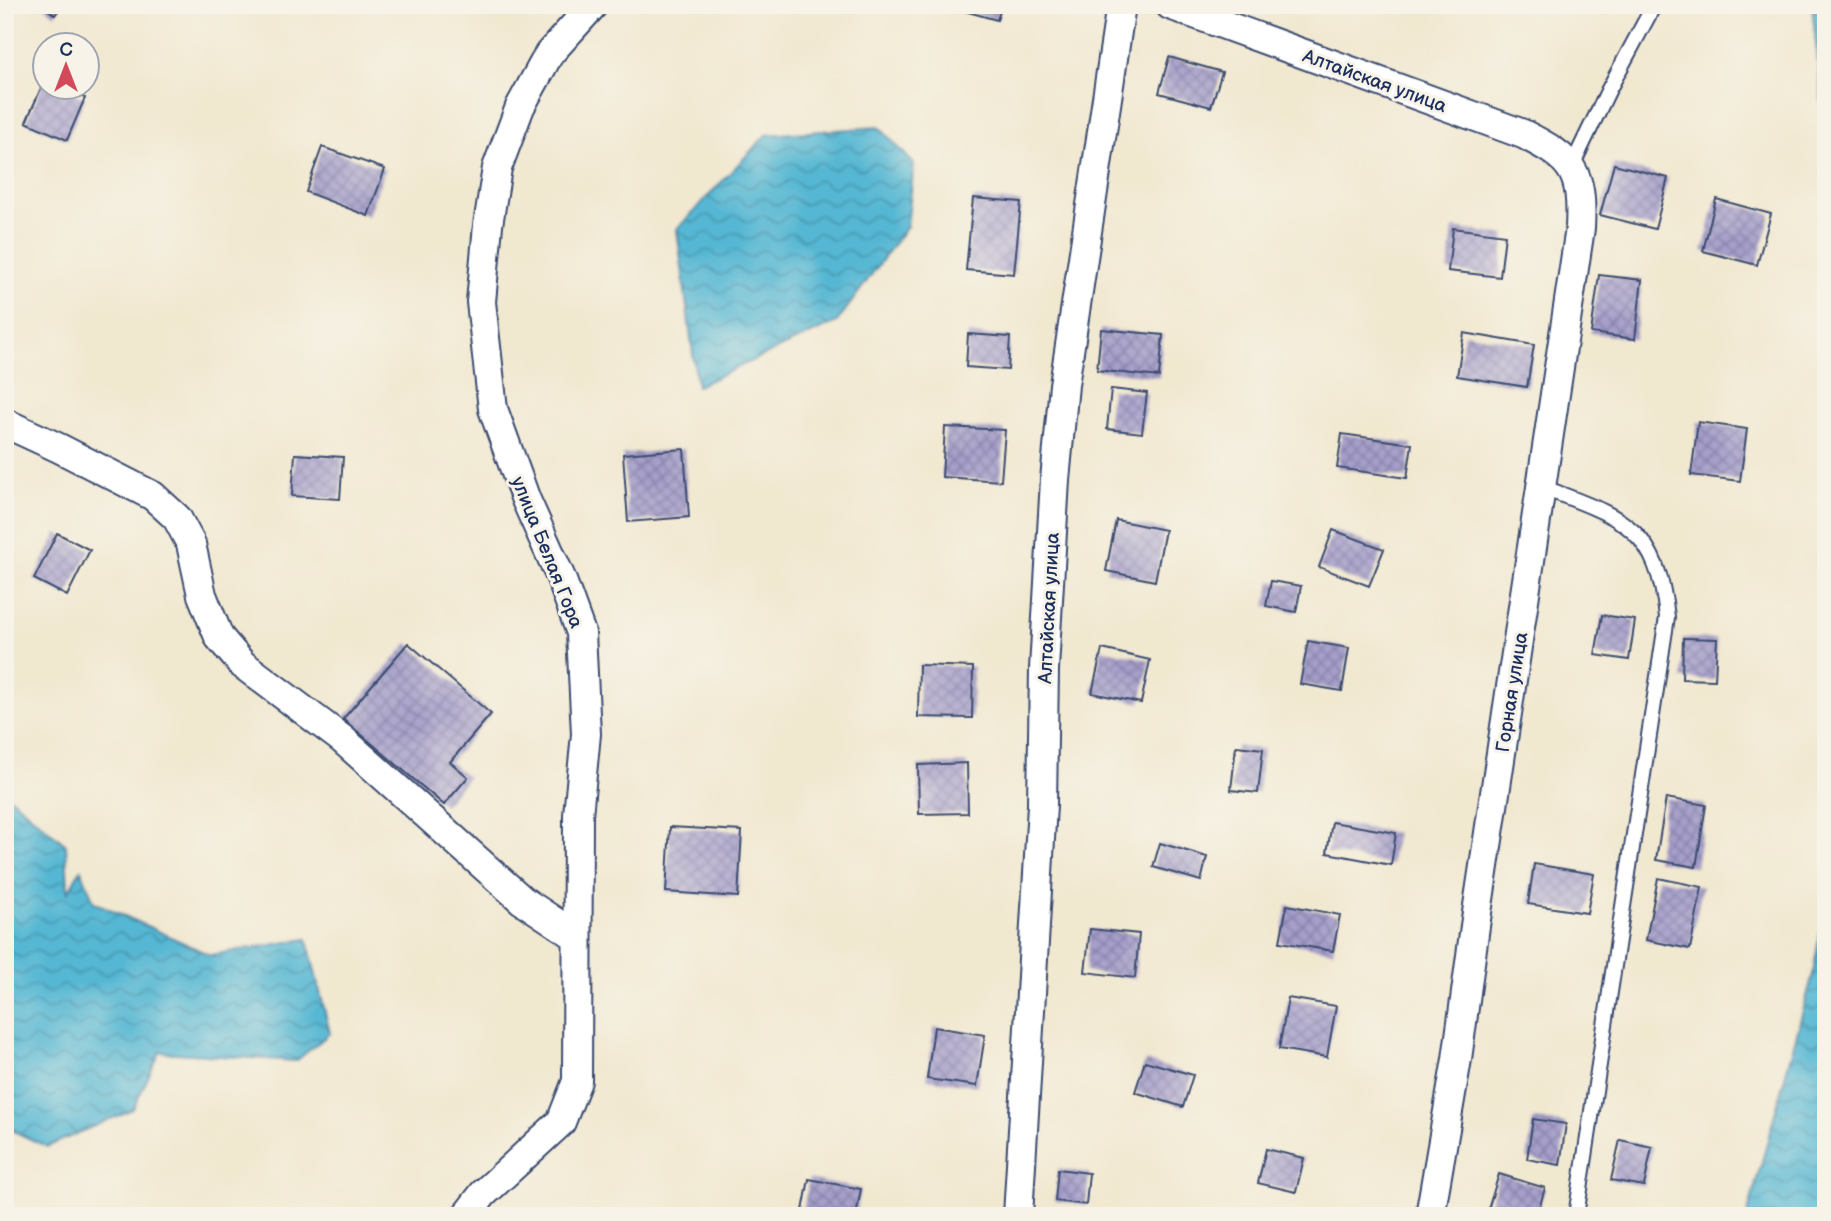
<svg xmlns="http://www.w3.org/2000/svg" width="1831" height="1221" viewBox="0 0 1831 1221" font-family="'Balsamiq Sans',sans-serif">
<defs>
<pattern id="water-waves" width="16" height="10" patternUnits="userSpaceOnUse" patternTransform="scale(1.75)"><rect width="16" height="10" fill="#55b7d3"/><path d="M0 5q4-4 8 0t8 0" fill="none" stroke="#4695ae"/></pattern>
<pattern id="building-cross-hatch" width="8" height="8" patternUnits="userSpaceOnUse" patternTransform="scale(1.75)"><rect width="8" height="8" fill="#a69fcb"/><path d="M0 0l8 8M0 8l8-8" fill="none" stroke="#8682a8"/></pattern>
</defs>
<rect width="100%" height="100%" fill="#f7f3e8"/>
<filter id="ink" filterUnits="userSpaceOnUse"><feTurbulence type="fractalNoise" baseFrequency=".0143" numOctaves="2"/><feDisplacementMap in="SourceGraphic" scale="14" xChannelSelector="R" yChannelSelector="G"/><feConvolveMatrix kernelMatrix="1 2 1 2 8 2 1 2 1" color-interpolation-filters="sRGB"/></filter>
<filter id="wash" filterUnits="userSpaceOnUse"><feTurbulence type="fractalNoise" baseFrequency=".00686" numOctaves="4" result="noise"/><feDisplacementMap in="SourceGraphic" scale="28" xChannelSelector="R" yChannelSelector="G"/><feGaussianBlur stdDeviation="1.57" result="paint"/><feColorMatrix in="noise" values="0 0 0 0 0 0 0 0 0 0 0 0 0 0 0 0 0 1.4 0 .05"/><feComposite in="paint" operator="in"/></filter>
<g filter="url(#wash)">
<rect width="100%" height="100%" fill="#f1e8d0"/>
<!-- water -->
<path fill="url(#water-waves)" stroke="#387398" stroke-width="2" d="M 1812,5 L 1826,5 L 1826,143 Z
M 879,127 L 914,164 L 907,226 L 837,322 L 697,386 L 677,229 L 766,135 Z
M 5,793 L 66,845 L 68,892 L 81,869 L 94,902 L 210,955 L 307,939 L 330,1033 L 296,1061 L 160,1052 L 133,1109 L 47,1147 L 5,1127 Z
M 1826,899 L 1826,1216 L 1747,1216 L 1813,974 Z"/>
<g id="blocks">
<!-- building -->
<path fill="url(#building-cross-hatch)" d="M 42,5 L 62,5 L 55,15 Z
M 943,5 L 1002,5 L 997,20 Z
M 1169,57 L 1222,72 L 1211,107 L 1159,93 Z
M 46,77 L 46,88 L 61,88 L 85,98 L 67,140 L 26,122 Z
M 322,147 L 385,169 L 368,216 L 306,192 Z
M 1614,164 L 1668,178 L 1655,229 L 1600,215 Z
M 973,198 L 1021,202 L 1014,274 L 966,270 Z
M 1716,199 L 1771,214 L 1757,265 L 1703,251 Z
M 1453,228 L 1505,235 L 1500,277 L 1448,271 Z
M 1599,275 L 1642,280 L 1635,339 L 1591,333 Z
M 1101,329 L 1163,335 L 1159,377 L 1097,370 Z
M 1464,333 L 1534,345 L 1527,387 L 1457,376 Z
M 968,334 L 1010,337 L 1008,370 L 966,367 Z
M 1111,389 L 1147,393 L 1142,433 L 1107,429 Z
M 1698,422 L 1747,429 L 1740,481 L 1691,475 Z
M 945,427 L 1005,430 L 1001,481 L 942,477 Z
M 1342,434 L 1412,444 L 1407,478 L 1337,468 Z
M 684,449 L 689,517 L 628,522 L 623,454 Z
M 295,454 L 343,457 L 340,499 L 292,496 Z
M 1116,520 L 1165,530 L 1155,581 L 1106,571 Z
M 1333,530 L 1384,549 L 1369,586 L 1319,567 Z
M 57,533 L 90,550 L 67,596 L 34,579 Z
M 1271,581 L 1301,586 L 1296,612 L 1266,606 Z
M 1602,615 L 1635,620 L 1629,660 L 1595,655 Z
M 1683,638 L 1717,639 L 1715,680 L 1682,679 Z
M 1308,641 L 1349,648 L 1342,691 L 1300,684 Z
M 408,643 L 491,714 L 450,762 L 468,777 L 444,805 L 343,719 Z
M 1102,649 L 1150,660 L 1141,703 L 1092,693 Z
M 919,665 L 973,667 L 972,718 L 918,717 Z
M 1236,746 L 1263,749 L 1258,793 L 1231,790 Z
M 967,763 L 968,813 L 919,814 L 918,765 Z
M 1666,798 L 1706,805 L 1696,867 L 1656,860 Z
M 1332,822 L 1396,833 L 1391,865 L 1327,853 Z
M 670,827 L 742,831 L 738,897 L 666,892 Z
M 1160,843 L 1207,857 L 1201,881 L 1153,867 Z
M 1534,864 L 1594,874 L 1587,913 L 1528,904 Z
M 1658,878 L 1702,887 L 1690,949 L 1646,940 Z
M 1287,905 L 1340,915 L 1333,951 L 1280,942 Z
M 1090,929 L 1139,934 L 1135,978 L 1085,972 Z
M 1288,998 L 1336,1006 L 1327,1057 L 1279,1049 Z
M 934,1027 L 985,1035 L 977,1086 L 927,1079 Z
M 1145,1061 L 1193,1075 L 1183,1107 L 1135,1092 Z
M 1533,1119 L 1566,1124 L 1560,1165 L 1527,1159 Z
M 1620,1140 L 1652,1147 L 1644,1186 L 1611,1180 Z
M 1266,1149 L 1304,1158 L 1296,1192 L 1258,1183 Z
M 1058,1169 L 1089,1173 L 1086,1205 L 1055,1201 Z
M 1499,1174 L 1545,1188 L 1537,1216 L 1486,1216 Z
M 809,1179 L 861,1189 L 856,1216 L 802,1216 Z"/>
</g>
</g>
<g filter="url(#ink)">
<use href="#blocks" fill-opacity="0" stroke="#3b4b6f" stroke-width="2"/>
<g fill="none" stroke-linecap="round" stroke-linejoin="round">
<defs>
<path id="lane" d="M 1571,168 L 1609,89 L 1654,5
M 1542,487 C 1619,517 1657,524 1667,617 L 1576,1216"/>
<path id="street" d="M 1170,5 L 1523,134 C 1573,159 1583,171 1580,228 L 1475,926 L 1457,1059 L 1430,1216
M 5,423 L 59,448 L 153,496 L 177,518 L 191,544 L 202,595 L 219,637 L 242,664 L 342,739 L 522,900 L 576,936
M 466,1216 L 483,1194 L 561,1122 L 577,1081 L 578,815 L 586,734 L 581,633 L 561,578 L 526,500 L 493,409 L 481,302 L 488,225 L 497,168 L 520,107 L 549,54 L 593,5
M 1018,1216 L 1042,805 L 1044,669 L 1055,480 L 1064,385 L 1121,5"/>
</defs>
<!-- lane casing -->
<use href="#lane" stroke="#3b4b6f" stroke-width="18"/>
<!-- street casing -->
<use href="#street" stroke="#3b4b6f" stroke-width="32"/>
<!-- lane -->
<use href="#lane" stroke="#fff" stroke-width="14"/>
<!-- street -->
<use href="#street" stroke="#fff" stroke-width="28"/>
</g>
</g>
<g text-anchor="middle" stroke-width="6" stroke-linejoin="round" paint-order="stroke">
<!-- street labels -->
<g font-size="19" fill="#1b2f5e" stroke="#f7f3e8">
<text transform="translate(1375 80) rotate(20)" y="7">Алтайская улица</text>
<text transform="translate(548 552) rotate(68)" y="7">улица Белая Гора</text>
<text transform="translate(1048 608) rotate(-87)" y="7">Алтайская улица</text>
<text transform="translate(1511 692) rotate(-81)" y="7">Горная улица</text>
</g>
</g>
<!-- margin -->
<rect width="1831" height="1221" fill="none" stroke="#f7f3e8" stroke-width="28"/>
<!-- north arrow -->
<g transform="translate(66 66)"><circle r="33" fill="#f7f3e8" stroke="#9fa5b1" stroke-width="2"/>
<path d="M0-5L12 26L0 18L-12 26Z" fill="#d1495b"/>
<text y="-10" font-size="19" font-weight="bold" text-anchor="middle" fill="#1b2f5e">С</text>
</g>
</svg>
